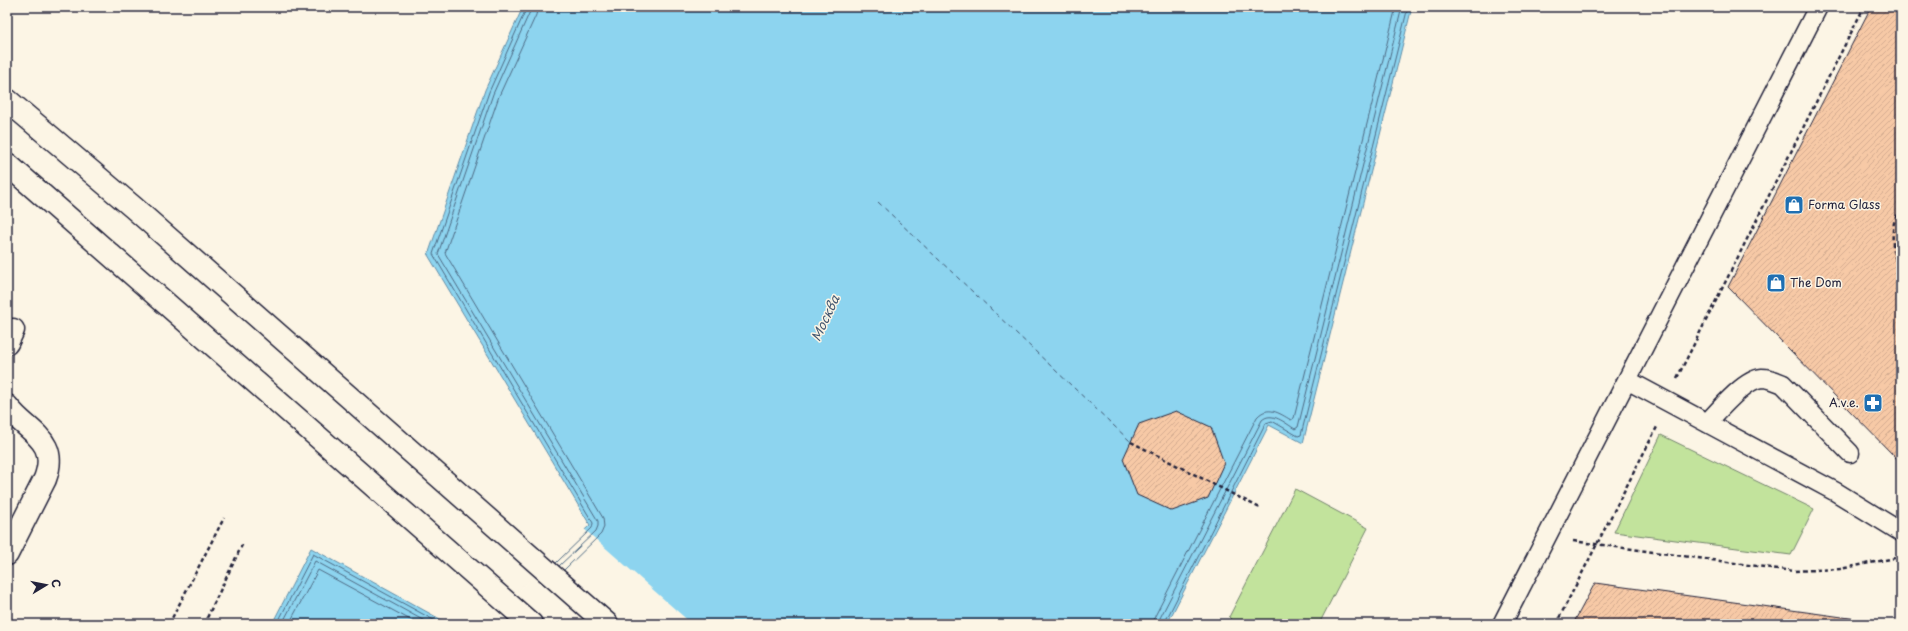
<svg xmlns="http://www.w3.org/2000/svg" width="1908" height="631" viewBox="0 0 1908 631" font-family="'Playpen Sans',sans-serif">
<defs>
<pattern id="building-hatch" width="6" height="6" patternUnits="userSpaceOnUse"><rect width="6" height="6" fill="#f7c9a6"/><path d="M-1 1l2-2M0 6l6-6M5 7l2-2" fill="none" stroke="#d3ac90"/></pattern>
</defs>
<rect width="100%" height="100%" fill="#fcf5e5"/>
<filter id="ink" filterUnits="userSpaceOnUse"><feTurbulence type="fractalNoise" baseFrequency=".025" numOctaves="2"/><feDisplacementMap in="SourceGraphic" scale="8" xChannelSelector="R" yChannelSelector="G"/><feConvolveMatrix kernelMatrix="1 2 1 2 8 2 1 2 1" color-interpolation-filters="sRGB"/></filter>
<g filter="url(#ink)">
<!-- grass -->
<path fill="#c2e39c" stroke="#72826c" d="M 1661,435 L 1814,509 L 1791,555 L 1614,532 Z
M 1295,489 L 1368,528 L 1319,624 L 1236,624 L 1229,617 Z"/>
<!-- water -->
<path fill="#8dd4ef" stroke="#628da7" d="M 523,7 L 1412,7 L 1303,443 L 1269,425 L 1167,624 L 486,624 L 590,525 L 428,255 L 485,90 Z
M 311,548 L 449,624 L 272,624 Z"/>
<!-- pier -->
<path fill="#fcf5e5" d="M 583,528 L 692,624 L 484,624 Z"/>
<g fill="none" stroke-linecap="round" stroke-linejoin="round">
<!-- shore -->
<path stroke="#4d6983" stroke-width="1" d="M 527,7 L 489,92 L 433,254 L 593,523 L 592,528 L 556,563
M 532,7 L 493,94 L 438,254 L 598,521 L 598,526 L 596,531 L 559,566
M 538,7 L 536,15 L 499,96 L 445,253 L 603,518 L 604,527 L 601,534 L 564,570
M 277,624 L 313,554 L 441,624
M 282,624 L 315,561 L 430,624
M 289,624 L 318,570 L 418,624
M 1153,624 L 1155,616 L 1257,417 C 1268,405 1279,413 1291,420 L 1294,418 L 1396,7
M 1159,624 L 1160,618 L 1262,420 C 1272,411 1285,423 1295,429 L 1298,427 L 1402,7
M 1164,624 L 1266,423 L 1272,421 L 1298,436 L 1301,435 L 1408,7"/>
<!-- ferry -->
<path stroke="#425771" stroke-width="1" stroke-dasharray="5 4" stroke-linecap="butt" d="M 878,202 L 1131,442"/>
</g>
<!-- building -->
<path fill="url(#building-hatch)" stroke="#22223b" d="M 1871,7 L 1901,7 L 1901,463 L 1728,287 Z
M 1176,411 L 1211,427 L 1224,463 L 1208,498 L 1172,511 L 1137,495 L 1123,459 L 1139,424 Z
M 1595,583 L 1886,623 L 1895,624 L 1573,624 Z"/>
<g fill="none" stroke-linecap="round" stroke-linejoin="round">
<defs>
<path id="lane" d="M 1627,380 L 1836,492 L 1901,532
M 1707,423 C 1719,410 1745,379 1762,378 C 1770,378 1776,381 1783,384 L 1850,453
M 1502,624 L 1818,7"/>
<path id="street" d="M 7,343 L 13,330
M 7,406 C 27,433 60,439 45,479 L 7,554"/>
<path id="secondary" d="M 7,100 L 134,208 L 607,624
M 7,164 L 531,624"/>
</defs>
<!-- lane casing -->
<use href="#lane" stroke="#22223b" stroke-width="21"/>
<!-- street casing -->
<use href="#street" stroke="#22223b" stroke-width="25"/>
<!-- secondary casing -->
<use href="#secondary" stroke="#22223b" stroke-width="25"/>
<!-- path -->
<path stroke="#22223b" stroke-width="2.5" stroke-dasharray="4 3" stroke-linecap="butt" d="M 1901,209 C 1899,213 1895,218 1894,223 C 1891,238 1893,259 1901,272
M 1677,378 L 1864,7
M 1131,442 L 1260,508
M 1573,541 L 1793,571 L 1840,569 L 1895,558
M 169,624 L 224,518
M 204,624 L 243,543
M 1556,624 L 1658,425"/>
<!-- lane -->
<use href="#lane" stroke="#fcf5e5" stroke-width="18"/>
<!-- street -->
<use href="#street" stroke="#fcf5e5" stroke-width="22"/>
<!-- secondary -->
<use href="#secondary" stroke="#fcf5e5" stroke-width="22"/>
</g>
</g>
<!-- icons -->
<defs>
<symbol id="shop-square" viewBox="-11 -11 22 22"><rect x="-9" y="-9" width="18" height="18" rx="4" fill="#1f6fb2" stroke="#fcf5e5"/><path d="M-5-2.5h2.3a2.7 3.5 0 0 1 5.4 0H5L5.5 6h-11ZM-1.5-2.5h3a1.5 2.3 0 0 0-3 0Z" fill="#fff"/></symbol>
<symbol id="pharmacy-square" viewBox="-11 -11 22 22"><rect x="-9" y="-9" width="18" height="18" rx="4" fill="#1f6fb2" stroke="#fcf5e5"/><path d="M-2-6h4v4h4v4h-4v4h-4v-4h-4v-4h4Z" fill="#fff"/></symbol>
</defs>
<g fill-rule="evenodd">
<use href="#shop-square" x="1783" y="194" width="22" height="22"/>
<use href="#shop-square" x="1765" y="272" width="22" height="22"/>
<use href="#pharmacy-square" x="1862" y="392" width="22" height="22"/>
</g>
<g text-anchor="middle" stroke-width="3" stroke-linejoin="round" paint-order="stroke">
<!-- poi labels -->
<g font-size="12" fill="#22223b" stroke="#fcf5e5" text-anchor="start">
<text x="1808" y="209">Forma Glass</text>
<text x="1790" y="287">The Dom</text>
<text x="1859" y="407" text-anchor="end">A.v.e.</text>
</g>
<!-- water labels -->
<g font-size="13" font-style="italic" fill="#425771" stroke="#fcf5e5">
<text transform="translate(825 318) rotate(-65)" y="5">Москва</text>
</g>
</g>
<!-- margin -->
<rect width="1908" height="631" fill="none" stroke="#fcf5e5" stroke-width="24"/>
<rect x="12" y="12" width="1884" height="607" fill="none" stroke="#22223b" stroke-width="1.5" filter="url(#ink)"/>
<!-- north arrow -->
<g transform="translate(46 585) rotate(80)" stroke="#fcf5e5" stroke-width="3" paint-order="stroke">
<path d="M0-3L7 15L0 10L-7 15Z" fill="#22223b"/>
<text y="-6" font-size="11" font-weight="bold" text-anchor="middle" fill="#22223b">С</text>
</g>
</svg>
